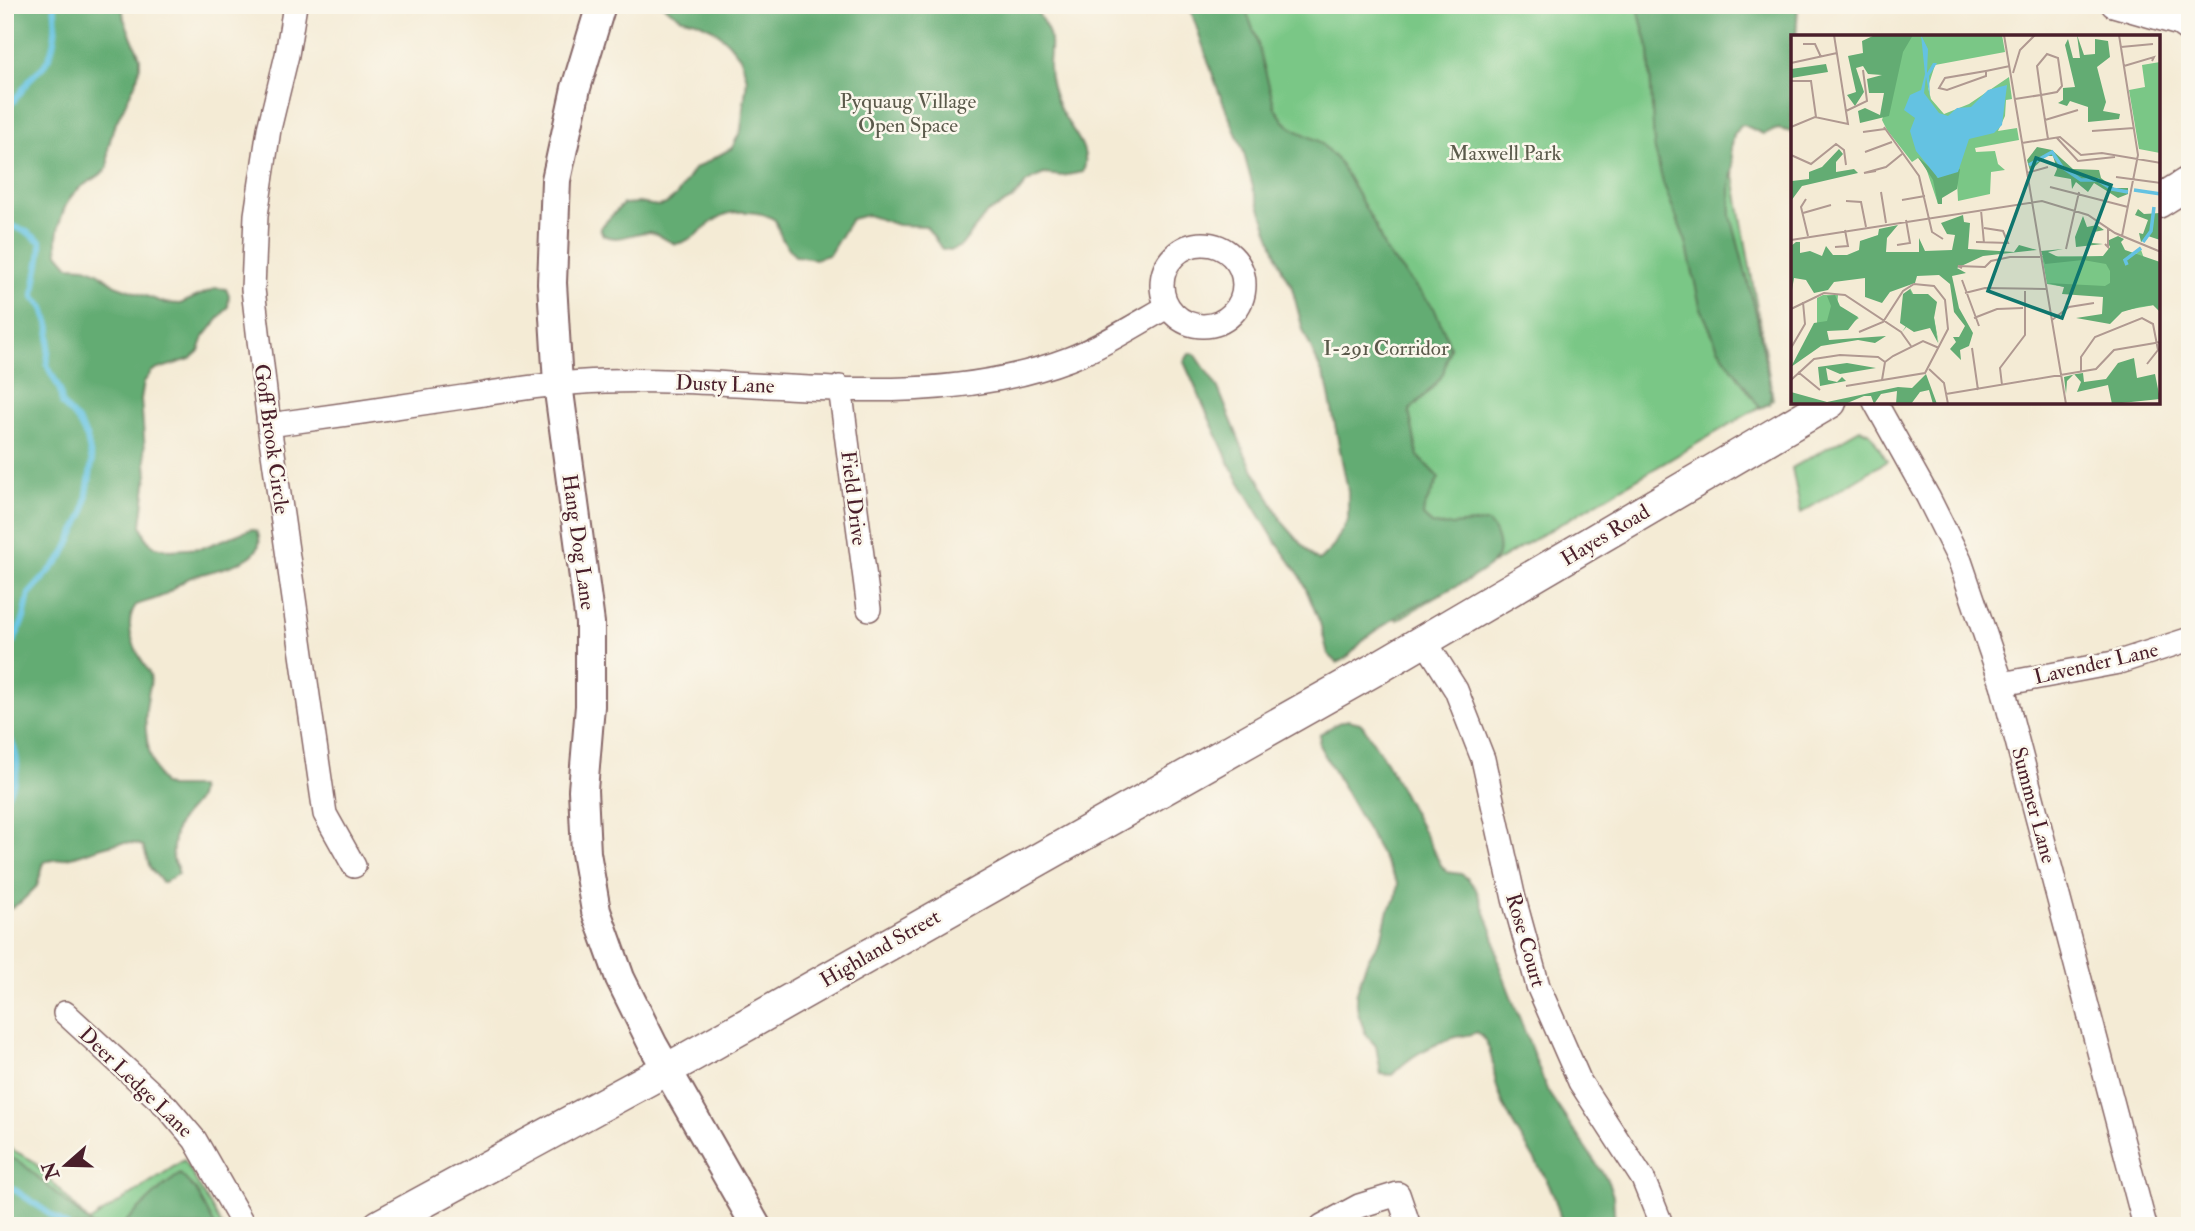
<svg xmlns="http://www.w3.org/2000/svg" width="2195" height="1231" viewBox="0 0 2195 1231" font-family="'IM FELL Double Pica',serif">
<rect width="100%" height="100%" fill="#fbf7ec"/>
<filter id="ink" filterUnits="userSpaceOnUse"><feTurbulence type="fractalNoise" baseFrequency=".0143" numOctaves="2"/><feDisplacementMap in="SourceGraphic" scale="14" xChannelSelector="R" yChannelSelector="G"/><feConvolveMatrix kernelMatrix="1 2 1 2 8 2 1 2 1" color-interpolation-filters="sRGB"/></filter>
<filter id="wash" filterUnits="userSpaceOnUse"><feTurbulence type="fractalNoise" baseFrequency=".00686" numOctaves="4" result="noise"/><feDisplacementMap in="SourceGraphic" scale="28" xChannelSelector="R" yChannelSelector="G"/><feGaussianBlur stdDeviation="1.57" result="paint"/><feColorMatrix in="noise" values="0 0 0 0 0 0 0 0 0 0 0 0 0 0 0 0 0 1.4 0 .05"/><feComposite in="paint" operator="in"/></filter>
<g filter="url(#wash)">
<rect width="100%" height="100%" fill="#f4ebd5"/>
<!-- green -->
<path fill="#7ac786" stroke="#627358" stroke-width="2" d="M 1195,5 L 1704,5 L 1773,399 L 1397,620 L 1330,368 Z
M 1860,429 L 1870,433 L 1887,461 L 1801,513 L 1792,468 Z
M 5,1146 L 32,1160 L 89,1222 L 184,1160 L 222,1226 L 5,1226 Z"/>
<!-- forest -->
<path fill="#63ac73" stroke="#56664f" stroke-width="2" d="M 5,5 L 122,5 L 124,19 L 140,57 L 140,66 L 136,82 L 113,129 L 108,149 L 108,167 C 101,177 91,180 81,187 C 63,199 54,233 58,253 L 69,266 L 86,267 L 98,272 L 115,285 L 165,303 L 180,304 L 216,288 L 226,289 L 229,296 L 228,307 L 204,337 L 199,351 L 190,359 L 152,371 L 144,382 L 141,399 L 147,476 L 141,525 L 147,540 L 156,547 L 170,550 L 202,548 L 251,529 L 257,531 C 273,564 207,570 189,578 C 179,583 172,591 162,596 C 154,600 144,602 136,605 C 124,622 132,644 142,661 C 144,666 148,669 150,675 C 152,684 149,687 148,695 C 142,725 147,759 163,784 L 169,787 L 199,787 C 202,804 184,810 178,825 C 174,833 172,850 173,859 C 175,866 179,866 178,874 L 163,883 L 150,868 L 143,846 C 120,837 99,849 78,855 C 67,859 55,859 44,862 L 37,886 L 21,902 L 5,912 Z
M 662,5 L 1034,5 C 1038,15 1046,25 1049,34 C 1052,45 1049,56 1049,67 C 1049,81 1054,96 1060,109 C 1069,129 1093,148 1083,172 L 1062,176 L 1044,174 L 1035,178 L 1026,183 L 1013,199 L 987,213 L 961,246 L 952,250 L 942,249 L 926,226 L 898,225 L 867,215 L 851,219 L 829,255 L 815,259 L 795,256 L 782,239 L 775,220 C 766,214 758,213 748,212 C 709,209 706,238 676,244 C 667,242 659,233 649,232 C 632,232 620,243 603,235 L 600,228 L 623,204 L 638,203 L 659,206 L 666,204 L 677,195 L 694,169 L 732,148 L 741,130 L 747,79 L 741,58 L 728,42 L 713,29 L 696,21 L 682,18 Z
M 1189,5 L 1244,5 L 1256,37 L 1275,108 L 1284,121 L 1295,130 L 1319,141 L 1340,163 L 1376,227 L 1386,252 L 1434,308 L 1445,333 L 1450,347 L 1443,374 L 1435,385 L 1409,411 L 1418,456 L 1439,478 L 1424,508 L 1423,516 L 1432,524 L 1439,526 L 1486,522 C 1496,528 1503,550 1495,560 C 1481,579 1419,601 1396,617 C 1386,624 1375,631 1365,639 C 1356,647 1349,659 1337,663 L 1328,654 L 1320,623 L 1301,577 L 1274,539 L 1232,469 L 1184,362 L 1189,354 L 1195,354 L 1218,388 L 1245,454 L 1283,523 L 1314,558 L 1319,561 L 1332,548 L 1348,520 L 1348,491 L 1327,384 L 1303,330 L 1291,284 L 1283,272 L 1254,191 L 1243,150 L 1218,90 Z
M 1637,5 L 1798,7 L 1796,37 L 1792,37 L 1792,132 L 1778,129 L 1763,134 L 1744,125 L 1740,126 L 1734,134 L 1731,150 L 1733,166 L 1730,189 L 1731,216 L 1757,317 L 1771,393 L 1769,404 L 1760,408 L 1718,348 L 1700,306 L 1686,242 L 1663,183 L 1654,146 L 1649,51 Z
M 1348,720 L 1360,723 L 1363,726 L 1387,763 L 1441,865 L 1447,872 L 1461,874 L 1468,879 L 1476,889 L 1494,936 L 1499,965 L 1548,1092 L 1608,1181 L 1613,1196 L 1615,1226 L 1563,1226 C 1559,1214 1556,1200 1551,1189 C 1535,1155 1508,1124 1497,1087 C 1492,1069 1494,1044 1477,1032 C 1468,1037 1459,1035 1450,1039 C 1426,1048 1410,1056 1392,1075 L 1381,1074 L 1376,1046 L 1366,1035 L 1358,1013 L 1356,995 L 1366,963 L 1382,936 L 1388,910 L 1396,898 L 1398,884 L 1319,745 L 1320,734 L 1338,723 Z
M 5,1154 L 23,1164 L 93,1226 L 5,1226 Z
M 180,1174 L 196,1190 L 215,1226 L 121,1226 L 165,1185 Z"/>
<g fill="none" stroke-linecap="round" stroke-linejoin="round">
<!-- stream -->
<path stroke="#64c2e2" stroke-width="6" d="M 5,110 C 17,99 23,88 33,76 C 36,72 42,69 45,64 C 56,49 57,23 54,5
M 5,223 L 27,232 L 41,242 C 42,261 34,277 34,297 L 44,308 L 50,328 L 47,365 L 60,390 L 62,404 L 78,421 L 87,438 L 92,462 L 84,513 L 63,556 L 29,594 L 24,618 L 13,643 L 5,653
M 5,727 C 13,744 21,760 15,778 C 13,786 8,792 5,800
M 5,1183 L 67,1226"/>
</g>
</g>
<g filter="url(#ink)">
<g fill="none" stroke-linecap="round" stroke-linejoin="round">
<defs>
<path id="minor" d="M 295,5 L 287,55 L 269,129 L 256,215 L 253,289 L 269,425 L 325,814 L 354,866
M 2113,5 L 2179,24 L 2190,32
M1162 285a41 41 0 1 1 82 0a41 41 0 1 1-82 0Z
M 840,387 L 869,609
M 1875,402 L 1928,497 L 1960,561 L 2002,684 L 2145,1226
M 269,425 C 334,416 398,407 463,397 C 511,390 558,382 606,381 C 759,376 921,415 1069,359 C 1101,347 1137,324 1167,307
M 1425,641 L 1456,690 L 1483,759 L 1514,899 L 1538,986 L 1580,1082 L 1643,1179 L 1662,1226
M 2002,684 L 2119,662 L 2190,639
M 65,1013 L 167,1107 L 195,1140 L 244,1226
M 1322,1226 L 1359,1206 L 1398,1194 L 1409,1226"/>
<path id="tertiary" d="M 601,5 L 576,88 L 556,180 L 552,283 L 558,384 L 590,623 L 590,706 L 583,790 L 586,853 L 596,911 L 620,978 L 653,1045 L 756,1226"/>
<path id="secondary" d="M 2158,202 L 2190,182
M 379,1226 L 686,1059 L 1379,667 L 1830,402"/>
</defs>
<!-- minor casing -->
<use href="#minor" stroke="#866666" stroke-width="26"/>
<!-- tertiary casing -->
<use href="#tertiary" stroke="#866666" stroke-width="32"/>
<!-- secondary casing -->
<use href="#secondary" stroke="#866666" stroke-width="35"/>
<!-- minor -->
<use href="#minor" stroke="#fff" stroke-width="23"/>
<!-- tertiary -->
<use href="#tertiary" stroke="#fff" stroke-width="28"/>
<!-- secondary -->
<use href="#secondary" stroke="#fff" stroke-width="32"/>
</g>
</g>
<g text-anchor="middle" stroke-width="5" stroke-linejoin="round" paint-order="stroke">
<!-- park labels -->
<g font-size="21" fill="#5b5a4b" stroke="#fbf7ec">
<text x="908" y="108">Pyquaug Village<tspan x="908" dy="24">Open Space</tspan></text>
<text x="1505" y="160">Maxwell Park</text>
<text x="1386" y="355">I-291 Corridor</text>
</g>
<!-- street labels -->
<g font-size="21" fill="#4a1f2b" stroke="#fbf7ec">
<text transform="translate(725 384) rotate(2)" y="7">Dusty Lane</text>
<text transform="translate(272 439) rotate(82)" y="7">Goff Brook Circle</text>
<text transform="translate(854 498) rotate(83)" y="7">Field Drive</text>
<text transform="translate(1605 535) rotate(-31)" y="7">Hayes Road</text>
<text transform="translate(579 542) rotate(82)" y="7">Hang Dog Lane</text>
<text transform="translate(2096 663) rotate(-13)" y="7">Lavender Lane</text>
<text transform="translate(2034 805) rotate(75)" y="7">Summer Lane</text>
<text transform="translate(1526 940) rotate(74)" y="7">Rose Court</text>
<text transform="translate(880 948) rotate(-30)" y="7">Highland Street</text>
<text transform="translate(136 1082) rotate(44)" y="7">Deer Ledge Lane</text>
</g>
</g>
<!-- overview -->
<g transform="translate(1791 35)">
<rect width="369" height="369" fill="#f4ebd5"/>
<path d="M 116,0 L 211,0 L 214,17 L 144,30 L 137,52 L 140,64 L 153,79 L 178,69 L 218,42 L 221,64 L 215,65 L 214,81 L 207,96 L 226,93 L 228,105 L 184,113 L 185,117 L 204,116 L 207,129 L 214,135 L 200,137 L 199,159 L 167,166 L 166,147 L 149,145 L 151,169 L 147,169 L 135,133 L 127,123 L 121,127 L 96,95 L 91,85 ZM 369,27 L 369,118 L 348,114 L 338,55 L 354,52 L 351,30 ZM 349,212 L 369,269 L 313,279 L 315,259 L 256,249 L 251,221 L 326,222 L 345,219 ZM 119,253 L 126,266 L 140,266 L 148,310 L 143,289 L 118,289 L 111,297 L 117,288 L 113,280 L 120,267 ZM 32,260 L 47,260 L 46,273 L 68,283 L 52,294 L 35,295 L 37,308 L 26,289 L 26,263 Z" fill="#7ac786"/>
<path d="M 84,0 L 122,0 L 112,17 L 98,81 L 69,88 L 67,76 L 74,73 L 89,80 L 93,58 L 78,58 L 76,44 L 91,40 L 77,39 L 72,31 L 65,33 L 73,57 L 64,71 L 56,60 L 65,57 L 57,21 L 72,18 L 71,6 ZM 286,0 L 293,20 L 304,19 L 304,4 L 317,6 L 319,22 L 306,32 L 315,67 L 312,76 L 329,79 L 328,84 L 297,87 L 297,72 L 279,66 L 276,71 L 267,68 L 272,65 L 272,53 L 284,52 L 274,10 L 277,4 L 282,23 L 289,23 ZM 35,29 L 37,37 L 0,43 L 0,34 ZM 246,112 L 261,115 L 282,134 L 308,135 L 310,143 L 323,153 L 337,153 L 337,159 L 327,163 L 303,148 L 297,157 L 285,147 L 281,154 L 280,144 L 263,141 L 266,134 L 262,121 L 255,121 L 239,136 L 236,125 ZM 48,114 L 52,119 L 45,127 L 45,137 L 63,134 L 67,138 L 11,151 L 0,166 L 0,139 L 1,146 L 18,144 L 18,137 L 31,132 ZM 127,122 L 145,138 L 146,143 L 169,134 L 166,154 L 151,163 L 151,169 L 147,169 L 142,145 ZM 347,174 L 353,179 L 369,178 L 369,205 L 357,201 L 350,207 L 348,198 L 352,199 L 357,185 L 344,180 ZM 172,180 L 173,187 L 179,188 L 177,214 L 223,217 L 228,210 L 246,215 L 192,221 L 166,233 L 175,238 L 161,241 L 168,273 L 182,298 L 178,311 L 169,315 L 170,325 L 159,314 L 165,307 L 162,302 L 168,302 L 174,291 L 163,277 L 159,249 L 148,240 L 126,241 L 124,248 L 99,257 L 91,268 L 74,262 L 74,243 L 43,247 L 37,255 L 23,258 L 15,245 L 3,243 L 0,261 L 0,211 L 5,207 L 9,207 L 9,218 L 19,216 L 31,221 L 35,211 L 42,220 L 56,220 L 68,215 L 69,206 L 87,200 L 88,194 L 107,190 L 96,203 L 95,217 L 128,217 L 128,203 L 134,216 L 161,215 L 164,200 L 156,199 L 150,188 ZM 292,181 L 296,192 L 306,190 L 313,195 L 303,197 L 301,208 L 312,209 L 285,212 L 284,202 ZM 327,201 L 333,204 L 330,207 L 334,215 L 369,227 L 369,277 L 362,270 L 348,272 L 331,277 L 319,289 L 285,283 L 311,279 L 312,262 L 271,259 L 273,252 L 256,248 L 314,251 L 319,248 L 319,236 L 315,229 L 292,225 L 254,229 L 250,216 L 272,214 L 257,217 L 267,222 L 312,221 L 319,212 L 316,206 ZM 119,254 L 121,259 L 137,259 L 146,267 L 143,283 L 147,308 L 139,293 L 123,297 L 109,288 L 112,259 ZM 44,260 L 49,271 L 67,282 L 57,295 L 36,296 L 38,305 L 95,301 L 84,308 L 67,305 L 30,311 L 0,332 L 23,288 L 36,286 L 40,271 L 36,261 ZM 343,323 L 346,343 L 364,339 L 369,364 L 321,369 L 317,350 L 286,357 L 290,347 L 283,339 L 276,346 L 275,359 L 273,342 L 285,339 L 292,338 L 293,347 L 315,344 L 327,328 ZM 56,328 L 85,333 L 49,339 L 35,333 L 37,345 L 46,347 L 51,342 L 55,346 L 29,351 L 27,332 ZM 135,339 L 146,369 L 142,369 L 138,355 L 129,357 L 120,369 L 105,369 L 106,356 L 90,359 L 83,369 L 80,361 L 73,361 L 54,369 L 0,369 L 0,357 L 36,367 L 107,352 L 121,353 Z" fill="#63ac73"/>
<path d="M 130,0 L 137,14 L 136,38 L 142,28 L 146,28 L 138,41 L 139,62 L 135,42 L 133,58 L 148,78 L 157,81 L 166,73 L 180,72 L 197,55 L 216,50 L 211,90 L 203,98 L 178,104 L 167,137 L 147,143 L 125,116 L 119,96 L 124,83 L 113,75 L 119,60 L 130,55 L 134,39 Z" fill="#64c2e2"/>
<path fill="none" stroke="#64c2e2" stroke-width="3.5" d="M 238,130 L 261,117 L 271,132 L 290,145 L 307,145 L 321,154 L 337,157M 343,155 L 370,159M 352,207 L 360,196 L 363,172M 336,230 L 334,225 L 350,213"/>
<path fill="none" stroke="#b09991" stroke-width="2" d="M 213,0 L 275,369M 328,0 L 347,120 L 331,201M 12,9 L 24,9 L 30,22M 330,12 L 362,9M 256,19 L 267,23 L 271,51 L 266,57 L 250,60 L 246,31 ZM 0,28 L 46,18M 333,31 L 363,22 L 361,26M 195,36 L 195,41 L 156,55 L 148,53 L 154,43 ZM 195,36 L 219,31M 222,38 L 229,15 L 244,0M 0,46 L 20,46 L 25,82M 224,64 L 250,60 L 257,104M 55,76 L 76,66 L 72,35M 254,85 L 287,75M 0,92 L 24,82 L 57,89 L 43,0M 93,92 L 128,141 L 141,197 L 152,204M 301,96 L 343,93M 72,97 L 94,94M 266,103 L 287,126 L 324,122M 231,108 L 269,102 L 290,120 L 311,118 L 370,128M 74,117 L 101,107M 0,120 L 20,129 L 45,109 L 53,115 L 55,130M 85,136 L 73,138 L 95,132 L 111,119M 236,138 L 257,132M 325,142 L 370,148M 259,152 L 337,172M 90,157 L 95,188M 15,164 L 10,172 L 17,201M 111,165 L 134,161M 55,166 L 70,167 L 75,192M 190,175 L 193,208M 12,178 L 40,170M 0,205 L 251,166 L 297,180 L 324,198 L 370,217M 185,207 L 217,208 L 212,196 L 193,193M 314,209 L 317,212 L 317,194M 106,210 L 119,208 L 115,185M 44,212 L 57,211 L 54,195M 275,214 L 288,157M 171,233 L 167,231 L 194,232 L 200,226 L 219,222 L 249,222M 171,245 L 188,291M 174,258 L 194,253 L 255,254M 0,274 L 33,258 L 54,260 L 110,297 L 120,311M 183,283 L 206,274 L 232,273M 261,285 L 278,272 L 303,268M 0,313 L 14,289 L 12,267M 181,313 L 187,355M 138,334 L 153,348 L 157,369M 290,336 L 290,322 L 304,302 L 351,283 L 362,289 L 367,315 L 356,329M 7,337 L 29,355M 0,345 L 23,324 L 49,320 L 87,322 L 94,327M 91,345 L 94,327 L 102,321 L 132,306 L 148,313M 211,350 L 209,333 L 234,300 L 234,256M 55,351 L 134,338 L 157,294 L 154,265 L 143,251 L 123,249 L 112,256 L 92,287 L 68,297M 155,359 L 305,334 L 323,315 L 370,307"/>
<path fill="#0f766e" fill-opacity="0.15" stroke="#0f766e" stroke-width="3.5" d="M 245,123 L 320,150 L 271,283 L 197,256 Z"/>
<rect width="369" height="369" fill="none" stroke="#4a1f2b" stroke-width="3.5"/>
</g>
<!-- margin -->
<rect width="2195" height="1231" fill="none" stroke="#fbf7ec" stroke-width="28"/>
<!-- north arrow -->
<g transform="translate(66 1165) rotate(250)" stroke="#fbf7ec" stroke-width="5" paint-order="stroke">
<path d="M0-5L12 26L0 18L-12 26Z" fill="#4a1f2b"/>
<text y="-10" font-size="19" font-weight="bold" text-anchor="middle" fill="#4a1f2b">N</text>
</g>
</svg>
